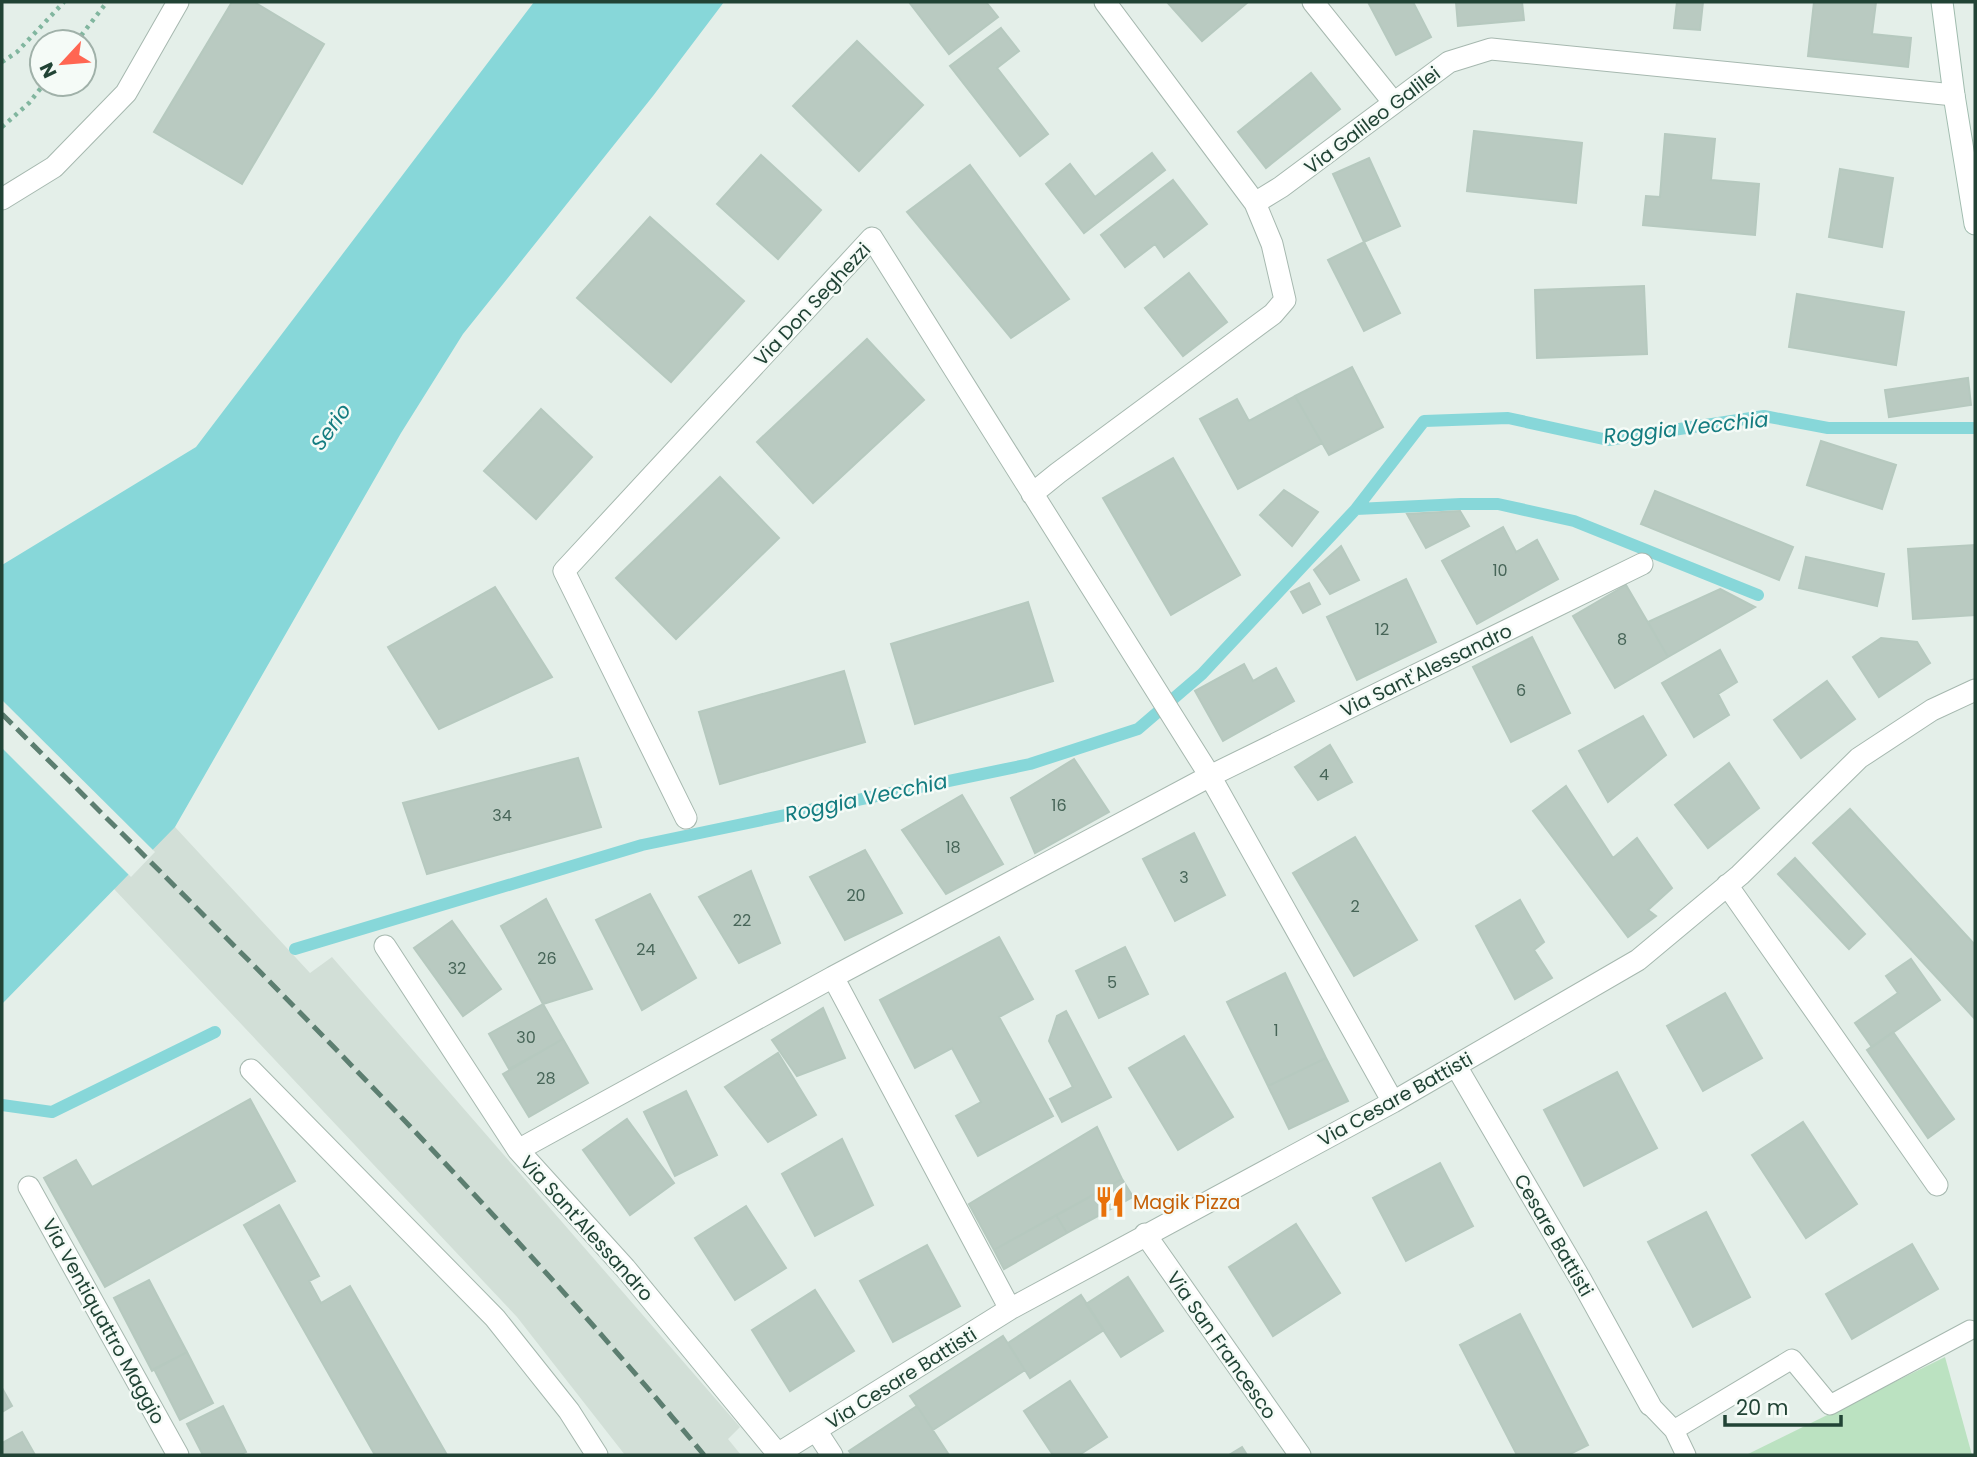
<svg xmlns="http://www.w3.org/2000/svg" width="1977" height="1457" viewBox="0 0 1977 1457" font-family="Poppins,sans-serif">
<rect width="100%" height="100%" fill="#e4efe9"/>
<!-- built -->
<path fill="#d2dfd7" d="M 2,665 L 175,827 L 310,973 L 332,957 L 740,1427 L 728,1439 L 741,1455 L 625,1455 L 517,1317 L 2,770 Z"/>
<!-- green -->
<path fill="#bbe2c1" d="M 1945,1357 L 1972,1455 L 1746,1455 Z"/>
<!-- water -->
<path fill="#87d7d9" d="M 534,2 L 724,2 L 653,96 L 463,334 L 401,433 L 175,827 L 2,1004 L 2,565 L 196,447 Z"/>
<!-- pier -->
<path fill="#e4efe9" d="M 2,700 L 155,852 L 131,877 L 2,748 Z"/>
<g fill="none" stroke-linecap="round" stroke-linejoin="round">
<!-- stream -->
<path stroke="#87d7d9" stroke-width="12" d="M 1356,509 L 1424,421 L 1508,418 L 1608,440 L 1764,416 L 1828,428 L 1975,428
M 295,949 L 642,845 L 1030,764 L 1138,729 L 1202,674 L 1356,509 L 1461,504 L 1498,504 L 1574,521 L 1758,595
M 2,1105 L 52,1112 L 215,1032"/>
</g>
<!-- building -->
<path fill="#b9cac1" stroke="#b6c9bf" stroke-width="2" d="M 232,2 L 254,2 L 324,44 L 242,184 L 154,132 Z
M 909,2 L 986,2 L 998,17 L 949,54 Z
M 1167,2 L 1248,2 L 1202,41 Z
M 1368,2 L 1413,2 L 1431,37 L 1396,55 Z
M 1456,2 L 1522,2 L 1524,20 L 1458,26 Z
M 1677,2 L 1703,2 L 1700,30 L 1674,28 Z
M 1814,2 L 1876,2 L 1872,34 L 1911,38 L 1908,67 L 1808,56 Z
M 1001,28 L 1019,51 L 997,68 L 1048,134 L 1020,156 L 950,66 Z
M 857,41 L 923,105 L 859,171 L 793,106 Z
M 1311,73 L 1340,109 L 1266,168 L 1238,132 Z
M 1474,131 L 1582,143 L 1576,203 L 1467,191 Z
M 1665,134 L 1715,139 L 1711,180 L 1759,184 L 1755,235 L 1643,225 L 1646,196 L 1660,197 Z
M 1152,153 L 1165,170 L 1084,233 L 1046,184 L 1070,164 L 1095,197 Z
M 761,155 L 821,210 L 778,259 L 717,204 Z
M 1369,158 L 1400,226 L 1364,242 L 1333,174 Z
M 970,165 L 1069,299 L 1011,338 L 907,212 Z
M 1840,169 L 1893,178 L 1882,247 L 1829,237 Z
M 1173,180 L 1207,224 L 1164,257 L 1155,244 L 1125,267 L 1101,235 Z
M 650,217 L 744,301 L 671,382 L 577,298 Z
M 1364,242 L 1400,313 L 1364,331 L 1328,260 Z
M 1189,273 L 1227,322 L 1183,356 L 1145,308 Z
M 1644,286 L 1647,354 L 1537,358 L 1535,290 Z
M 1797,294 L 1904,312 L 1896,365 L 1789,347 Z
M 867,339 L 924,400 L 813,503 L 757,442 Z
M 1352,367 L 1383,427 L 1329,455 L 1295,396 Z
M 1968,378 L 1971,405 L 1889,417 L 1885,390 Z
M 1295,396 L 1322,443 L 1238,489 L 1200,419 L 1237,399 L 1249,421 Z
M 541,409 L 592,457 L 536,519 L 484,471 Z
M 1821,441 L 1896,465 L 1882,509 L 1807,485 Z
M 1173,458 L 1240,575 L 1171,615 L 1103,498 Z
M 720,477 L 779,538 L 676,639 L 616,578 Z
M 1284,490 L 1318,512 L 1292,546 L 1260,515 Z
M 1655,491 L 1793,547 L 1779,580 L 1641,524 Z
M 1460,511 L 1469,526 L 1426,548 L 1407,514 Z
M 1503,527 L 1516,552 L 1537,540 L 1558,579 L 1477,624 L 1442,561 Z
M 1975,545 L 1975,615 L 1913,619 L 1908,549 Z
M 1341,546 L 1359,580 L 1330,594 L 1314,570 Z
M 1806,557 L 1884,574 L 1877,606 L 1799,588 Z
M 1406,579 L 1436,642 L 1357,680 L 1327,617 Z
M 1309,583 L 1320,604 L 1303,613 L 1291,592 Z
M 1626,585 L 1668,657 L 1615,688 L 1573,616 Z
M 495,587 L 552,677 L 439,729 L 388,647 Z
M 1720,589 L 1755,607 L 1668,657 L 1648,622 Z
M 1028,602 L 1053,681 L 915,724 L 891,644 Z
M 1532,637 L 1570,713 L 1511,742 L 1473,667 Z
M 1881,638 L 1917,642 L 1930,663 L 1879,697 L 1853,657 Z
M 1720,650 L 1737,682 L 1718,694 L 1729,715 L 1694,737 L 1662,683 Z
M 1244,664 L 1253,681 L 1276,668 L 1294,701 L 1223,741 L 1195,691 Z
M 844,671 L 865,742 L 720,784 L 699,712 Z
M 1827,681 L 1855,719 L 1801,758 L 1774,720 Z
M 1643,716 L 1666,755 L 1608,802 L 1579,751 Z
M 1330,745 L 1352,782 L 1318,800 L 1295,767 Z
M 578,758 L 601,827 L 427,874 L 403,803 Z
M 1074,759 L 1109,812 L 1035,853 L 1011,798 Z
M 1729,763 L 1759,808 L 1708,848 L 1675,805 Z
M 1566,786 L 1613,858 L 1637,838 L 1672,888 L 1648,910 L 1656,916 L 1628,937 L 1533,811 Z
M 962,795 L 1003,864 L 946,894 L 902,830 Z
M 1850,809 L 1975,945 L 1975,1019 L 1813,843 Z
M 1194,833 L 1225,895 L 1175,921 L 1143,859 Z
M 1355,837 L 1417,940 L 1354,976 L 1293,873 Z
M 865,850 L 902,913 L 845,940 L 810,877 Z
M 1795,858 L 1865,934 L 1849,949 L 1778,874 Z
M 751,871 L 780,943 L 739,963 L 699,897 Z
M 650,894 L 696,978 L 642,1010 L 596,920 Z
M 546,899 L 592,989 L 543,1004 L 501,926 Z
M 1520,900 L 1544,942 L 1534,950 L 1552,978 L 1515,999 L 1476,926 Z
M 452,921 L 501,989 L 463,1016 L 414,948 Z
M 999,937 L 1033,999 L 999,1017 L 1053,1116 L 978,1156 L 956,1116 L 981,1102 L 952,1048 L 915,1068 L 880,1000 Z
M 1125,947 L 1148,994 L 1099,1018 L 1076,971 Z
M 1911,959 L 1940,1000 L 1872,1047 L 1855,1023 L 1898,993 L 1886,976 Z
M 1285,973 L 1326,1058 L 1268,1086 L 1227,1002 Z
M 1725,993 L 1762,1058 L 1703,1091 L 1667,1026 Z
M 543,1004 L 563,1039 L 509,1069 L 489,1034 Z
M 823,1008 L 845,1058 L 797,1076 L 772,1040 Z
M 1066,1011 L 1111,1097 L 1062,1122 L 1050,1099 L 1073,1087 L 1049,1041 L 1057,1016 Z
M 1893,1032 L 1954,1119 L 1928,1138 L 1867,1050 Z
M 1184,1036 L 1233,1117 L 1178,1150 L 1129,1068 Z
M 563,1039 L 588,1083 L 529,1117 L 503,1074 Z
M 778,1053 L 816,1115 L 768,1142 L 725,1087 Z
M 1326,1058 L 1348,1101 L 1289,1129 L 1268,1086 Z
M 1617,1072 L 1657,1148 L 1584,1186 L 1544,1110 Z
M 686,1091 L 717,1155 L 675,1176 L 644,1112 Z
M 250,1099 L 295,1181 L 105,1287 L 44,1178 L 76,1160 L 92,1187 Z
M 627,1119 L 674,1183 L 630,1215 L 583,1150 Z
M 1803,1122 L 1857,1204 L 1806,1238 L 1752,1155 Z
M 1097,1127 L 1122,1179 L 994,1250 L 969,1204 Z
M 842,1139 L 873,1205 L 815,1236 L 782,1174 Z
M 1440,1163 L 1473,1226 L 1406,1261 L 1373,1198 Z
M 1122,1179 L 1133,1197 L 1067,1233 L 1056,1215 Z
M 279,1205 L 319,1276 L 309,1281 L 321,1303 L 350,1286 L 447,1455 L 375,1455 L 244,1225 Z
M 746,1206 L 786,1268 L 735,1300 L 695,1238 Z
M 1706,1212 L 1750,1297 L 1693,1327 L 1648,1242 Z
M 1056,1215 L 1067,1233 L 1004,1269 L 994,1250 Z
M 1296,1224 L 1340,1293 L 1273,1336 L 1229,1267 Z
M 1912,1244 L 1938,1289 L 1852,1339 L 1826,1294 Z
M 927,1245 L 960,1306 L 893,1342 L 860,1281 Z
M 1128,1277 L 1163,1331 L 1121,1357 L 1086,1304 Z
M 149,1280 L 187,1352 L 152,1371 L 114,1298 Z
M 815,1290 L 854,1351 L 790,1391 L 752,1330 Z
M 1081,1295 L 1104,1330 L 1030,1378 L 1008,1343 Z
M 1520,1314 L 1588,1445 L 1568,1455 L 1517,1455 L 1460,1345 Z
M 1003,1336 L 1025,1370 L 933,1430 L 910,1396 Z
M 187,1352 L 213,1403 L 180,1420 L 154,1369 Z
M 1070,1381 L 1107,1437 L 1079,1455 L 1053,1455 L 1024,1411 Z
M 2,1388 L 12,1406 L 2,1412 Z
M 223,1406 L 246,1452 L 239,1455 L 203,1455 L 187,1424 Z
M 917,1406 L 949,1455 L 852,1455 L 849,1451 Z
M 22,1432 L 35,1455 L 2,1455 L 2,1443 Z
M 1242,1447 L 1247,1455 L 1229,1455 Z"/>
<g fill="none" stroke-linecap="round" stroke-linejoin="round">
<defs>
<path id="lane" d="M 1650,1405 L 1674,1430 L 1792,1359 L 1830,1405 L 1970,1330
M 1674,1430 L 1686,1455"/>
<path id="street" d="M 1105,2 L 1255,203
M 1313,2 L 1394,103
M 2,199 L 54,167 L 126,93 L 178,2
M 1032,494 L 1058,473 L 1273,314 L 1285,300 L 1272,244 L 1255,203 L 1281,187 L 1449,62 L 1491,49 L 1954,95
M 686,818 L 564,571 L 872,238 L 1210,776 L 1393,1102
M 1727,885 L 1937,1185
M 385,946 L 518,1150
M 833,977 L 1210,776 L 1642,564
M 1456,1066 L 1581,1280 L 1650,1405
M 251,1070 L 495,1318 L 569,1411 L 597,1455
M 29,1187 L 178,1455
M 1145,1234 L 1300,1455
M 817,1432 L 832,1455
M 778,1454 L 625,1268 L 518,1150 L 833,977 L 1010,1309
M 776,1455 L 1010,1309 L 1393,1102 L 1638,960 L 1740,875 L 1859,758 L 1932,710 L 1975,690"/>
<path id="secondary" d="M 1942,2 L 1954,95 L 1975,224"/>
</defs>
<!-- lane casing -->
<use href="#lane" stroke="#a6b8af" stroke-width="21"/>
<!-- street casing -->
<use href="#street" stroke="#a6b8af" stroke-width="23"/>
<!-- secondary casing -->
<use href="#secondary" stroke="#a1bcaf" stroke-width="23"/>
<!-- path -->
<path stroke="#81b69f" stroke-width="4.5" stroke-dasharray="3.5 5" stroke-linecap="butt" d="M 76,42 L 107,2
M 2,62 L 17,52 L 64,2
M 2,127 L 29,103 L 44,84"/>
<!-- lane -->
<use href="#lane" stroke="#fff" stroke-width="19"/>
<!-- street -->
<use href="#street" stroke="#fff" stroke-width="21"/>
<!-- secondary -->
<use href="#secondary" stroke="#fff" stroke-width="21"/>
<!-- rail -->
<path stroke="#5c7e70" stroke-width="5" stroke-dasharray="14 7" stroke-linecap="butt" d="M 2,714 C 243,954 487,1193 704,1455"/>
</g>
<!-- icons -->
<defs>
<symbol id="restaurant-bare" viewBox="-9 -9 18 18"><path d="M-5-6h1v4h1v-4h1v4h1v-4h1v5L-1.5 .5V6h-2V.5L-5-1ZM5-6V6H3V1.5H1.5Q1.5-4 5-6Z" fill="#e8710a" stroke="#f5fbf7" stroke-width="2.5" paint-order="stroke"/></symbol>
</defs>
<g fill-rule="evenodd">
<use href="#restaurant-bare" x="1088" y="1180" width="44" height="44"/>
</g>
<g text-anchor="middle" stroke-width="5" stroke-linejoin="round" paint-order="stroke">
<!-- number labels -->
<g font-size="16" fill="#476558">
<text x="1500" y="576">10</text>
<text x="1382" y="635">12</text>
<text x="1622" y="645">8</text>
<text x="1521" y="696">6</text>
<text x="1324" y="780">4</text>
<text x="1059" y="811">16</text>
<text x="502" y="821">34</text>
<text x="953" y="853">18</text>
<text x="1184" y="883">3</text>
<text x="856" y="901">20</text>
<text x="1355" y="912">2</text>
<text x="742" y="926">22</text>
<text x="646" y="955">24</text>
<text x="547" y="964">26</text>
<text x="457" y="974">32</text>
<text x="1112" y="988">5</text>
<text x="1276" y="1036">1</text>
<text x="526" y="1043">30</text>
<text x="546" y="1084">28</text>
</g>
<!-- street labels -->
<g font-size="19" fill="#214335" stroke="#f5fbf7">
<text transform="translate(1372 120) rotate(-37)" y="7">Via Galileo Galilei</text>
<text transform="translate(812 304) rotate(-47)" y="7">Via Don Seghezzi</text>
<text transform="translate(1426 670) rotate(-26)" y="7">Via Sant'Alessandro</text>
<text transform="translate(1395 1099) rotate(-29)" y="7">Via Cesare Battisti</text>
<text transform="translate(587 1228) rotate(48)" y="7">Via Sant'Alessandro</text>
<text transform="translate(1554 1235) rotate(60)" y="7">Cesare Battisti</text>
<text transform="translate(104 1321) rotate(61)" y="7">Via Ventiquattro Maggio</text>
<text transform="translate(1222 1345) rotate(55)" y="7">Via San Francesco</text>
<text transform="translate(901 1378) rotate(-32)" y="7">Via Cesare Battisti</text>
</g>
<!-- food labels -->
<g font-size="19" fill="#c56008" stroke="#f5fbf7" text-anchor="start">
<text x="1133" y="1209">Magik Pizza</text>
</g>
<!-- water labels -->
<g font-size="21" font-style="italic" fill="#147c80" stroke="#f5fbf7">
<text transform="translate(331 427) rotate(-54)" y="7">Serio</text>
<text transform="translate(1686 428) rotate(-6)" y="7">Roggia Vecchia</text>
<text transform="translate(866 798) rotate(-12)" y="7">Roggia Vecchia</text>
</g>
</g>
<!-- border -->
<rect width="1977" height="1457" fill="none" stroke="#214335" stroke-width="7"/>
<!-- north arrow -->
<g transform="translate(63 63) rotate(244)"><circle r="33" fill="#f5fbf7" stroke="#a0b1a9" stroke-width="2"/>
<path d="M0-5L12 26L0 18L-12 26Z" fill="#ff6652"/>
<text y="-10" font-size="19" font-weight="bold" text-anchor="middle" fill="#214335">N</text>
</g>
<!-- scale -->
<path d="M1725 1415v10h116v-10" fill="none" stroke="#214335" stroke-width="3.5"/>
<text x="1736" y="1415" font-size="21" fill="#214335" stroke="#f5fbf7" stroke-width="5" paint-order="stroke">20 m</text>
</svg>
